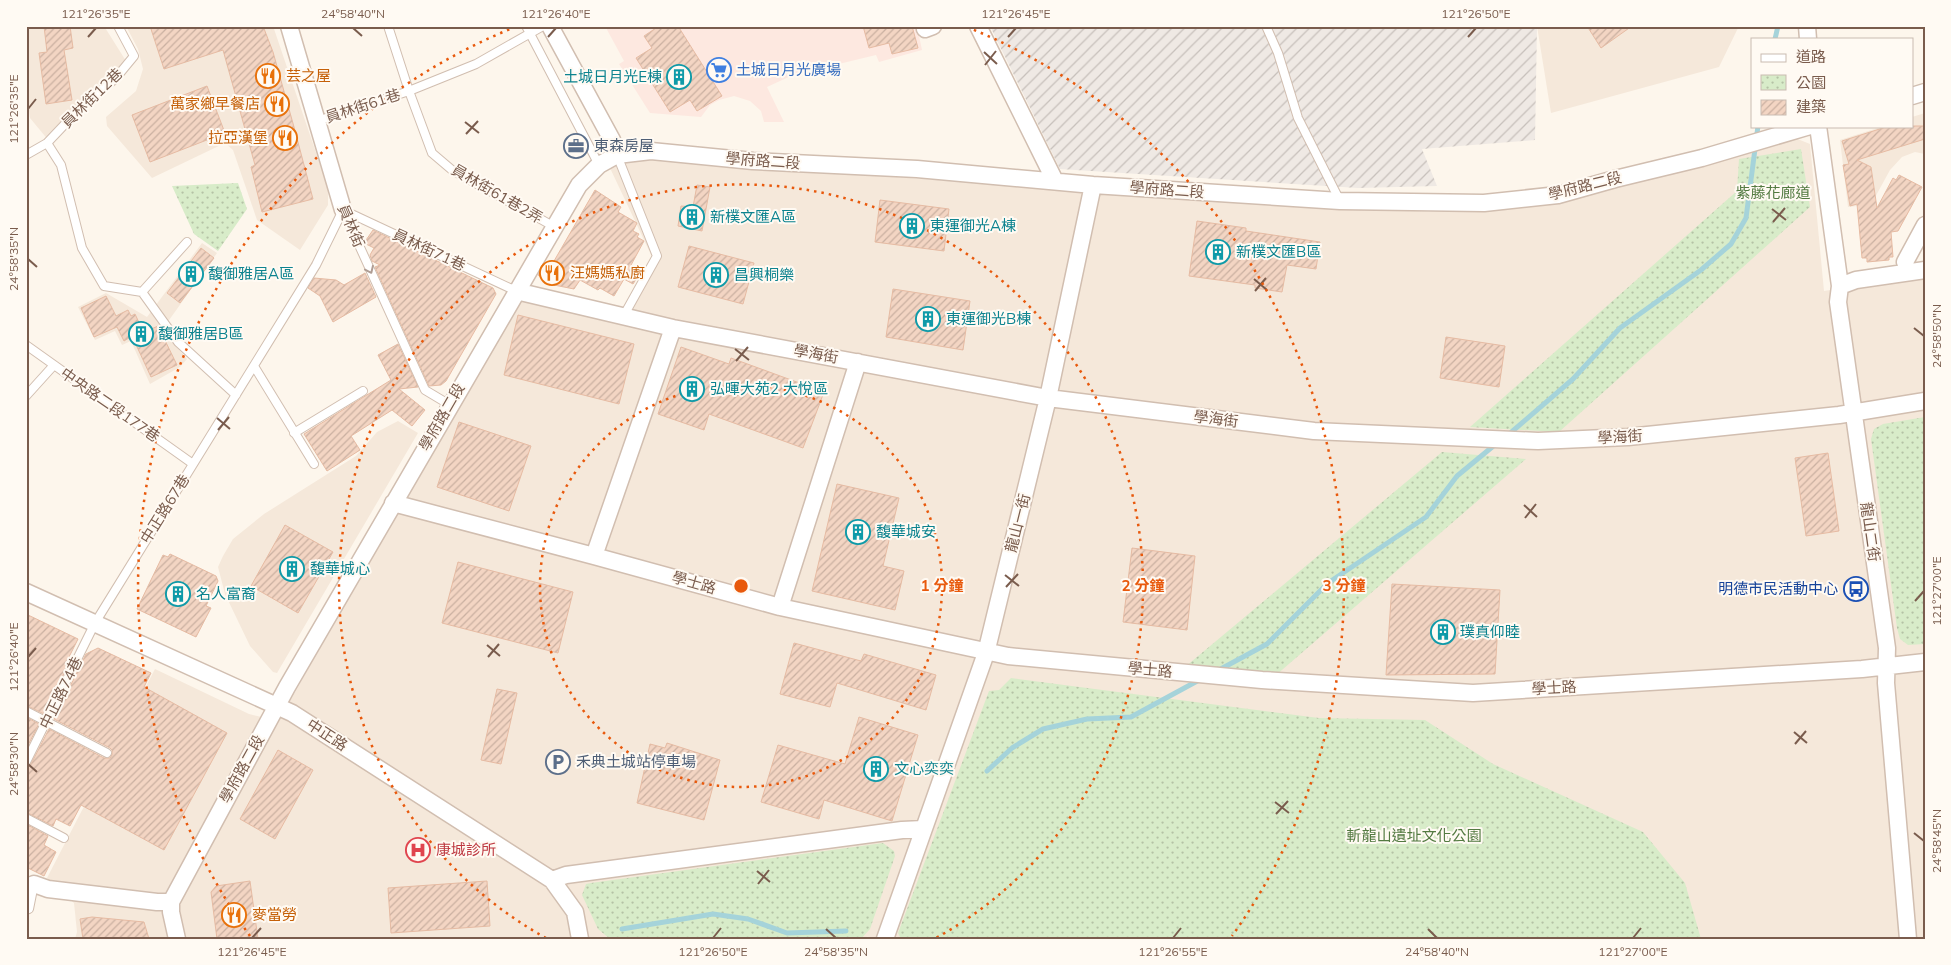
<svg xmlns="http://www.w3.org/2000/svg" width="1951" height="965" viewBox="0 0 1951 965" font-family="Mulish,'Noto Sans TC',sans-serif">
<defs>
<pattern id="industrial-furrows" width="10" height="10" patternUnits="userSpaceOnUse" patternTransform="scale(1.25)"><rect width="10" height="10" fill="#efe9e4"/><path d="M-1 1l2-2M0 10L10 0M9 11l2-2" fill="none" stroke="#c7c0bb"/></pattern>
<pattern id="park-dots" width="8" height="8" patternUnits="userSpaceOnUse" patternTransform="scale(1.25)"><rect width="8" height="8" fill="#d8ecc9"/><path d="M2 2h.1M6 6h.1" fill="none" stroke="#b4c2a5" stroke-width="1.8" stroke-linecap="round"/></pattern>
<pattern id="building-hatch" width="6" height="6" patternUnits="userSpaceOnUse" patternTransform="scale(1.25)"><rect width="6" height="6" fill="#f3d5c3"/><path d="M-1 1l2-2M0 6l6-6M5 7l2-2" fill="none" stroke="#cab0a1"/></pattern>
</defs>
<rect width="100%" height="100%" fill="#fdf6ec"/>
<!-- residential -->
<path fill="#f5e8da" d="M 26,26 L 104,26 L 126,61 L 123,74 L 49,141 L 30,118 L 26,88 Z
M 126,26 L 273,26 L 328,188 L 328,205 L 300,250 L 257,220 L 233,150 L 225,143 L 152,178 L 107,126 L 106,117 L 136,91 L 143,69 L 138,49 Z
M 1537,26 L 1739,26 L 1719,67 L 1551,113 Z
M 1925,113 L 1925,154 L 1915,152 L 1902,157 L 1890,170 L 1873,201 L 1866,205 L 1848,207 L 1840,140 L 1884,126 L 1912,126 L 1912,117 Z
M 1795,138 L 1810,144 L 1824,291 L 1925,275 L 1925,939 L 75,939 L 77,932 L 74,903 L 47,878 L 155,669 L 249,714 L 279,721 L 512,304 L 522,300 L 616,320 L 652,257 L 610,168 L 625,162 L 652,159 L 1059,189 L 1433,212 L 1562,203 Z
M 202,243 L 217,253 L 162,330 L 187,359 L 180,367 L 150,384 L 131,341 L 122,345 L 115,331 L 95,340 L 78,307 L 106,293 L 147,317 Z
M 398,421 L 418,433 L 277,673 L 273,672 L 250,646 L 225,594 L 218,567 L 223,556 L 233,539 L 264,514 L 356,456 L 377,432 Z"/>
<!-- commercial -->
<path fill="#fde8e0" d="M 605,26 L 917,26 L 922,50 L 879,62 L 876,55 L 793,75 L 767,87 L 784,122 L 764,122 L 761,111 L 750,101 L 734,96 L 719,100 L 710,105 L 701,117 L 650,113 L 619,64 L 624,61 Z"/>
<!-- industrial -->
<path fill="url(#industrial-furrows)" d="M 990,26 L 1537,26 L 1535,140 L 1422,149 L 1437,186 L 1358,188 L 1060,169 Z"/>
<!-- park -->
<path fill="url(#park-dots)" d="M 1801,149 L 1810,207 L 1559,432 L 1470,427 L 1737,191 L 1739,159 Z
M 238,183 L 247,209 L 218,251 L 194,234 L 172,186 Z
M 1925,417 L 1925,644 L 1908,645 L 1900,639 L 1897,628 L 1871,439 L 1874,429 L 1883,424 Z
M 1442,452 L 1526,459 L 1275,676 L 1185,667 Z
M 1011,678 L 1319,718 L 1425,720 L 1493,764 L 1643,832 L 1685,883 L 1701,939 L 901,939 L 898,933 L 989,691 L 999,690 Z
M 883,843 L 894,851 L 895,856 L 870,929 L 861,939 L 610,939 L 598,929 L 582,895 L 586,884 L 591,883 Z"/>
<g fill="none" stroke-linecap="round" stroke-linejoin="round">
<!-- stream -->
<path stroke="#a5d3da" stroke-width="5" d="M 1775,39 L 1778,26
M 1508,435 L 1573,379 L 1620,328 L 1701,270 L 1731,244 L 1746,218 L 1758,126
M 1217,671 L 1267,644 L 1328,583 L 1426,517 L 1457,476 L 1497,443
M 987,771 L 1012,748 L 1043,729 L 1087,719 L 1131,717 L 1201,679
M 622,929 L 713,914 L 748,919 L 787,933 L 846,931"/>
</g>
<!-- building -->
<path fill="url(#building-hatch)" stroke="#e6bba3" d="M 44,26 L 70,26 L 73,48 L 64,50 L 72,100 L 46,104 L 39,53 L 47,52 Z
M 150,26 L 263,26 L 273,52 L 294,127 L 313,199 L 262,212 L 251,167 L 255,165 L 223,50 L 164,69 Z
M 659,26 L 678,26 L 722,96 L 697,111 L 690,100 L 670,112 L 636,58 L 652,48 L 644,36 Z
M 863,26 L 912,26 L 918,48 L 892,54 L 889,43 L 869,48 Z
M 1587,26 L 1632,26 L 1601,48 Z
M 207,86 L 225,133 L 150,162 L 132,115 Z
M 1889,126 L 1925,126 L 1925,139 L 1857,160 L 1871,167 L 1877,208 L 1893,178 L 1896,180 L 1899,175 L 1922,187 L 1898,231 L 1891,232 L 1893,257 L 1889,257 L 1889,260 L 1867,262 L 1867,258 L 1862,258 L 1857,204 L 1850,206 L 1843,165 L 1849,164 L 1842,141 Z
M 697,185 L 710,187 L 702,231 L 678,226 L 681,206 L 693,207 Z
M 595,190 L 621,207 L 618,212 L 637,223 L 633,231 L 639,234 L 637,237 L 644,241 L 630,267 L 640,273 L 633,284 L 624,279 L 614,296 L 600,288 L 598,290 L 580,280 L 574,289 L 554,285 L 538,275 L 543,266 L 550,268 Z
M 880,200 L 949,209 L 944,251 L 875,242 Z
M 1197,221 L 1246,228 L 1246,231 L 1320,242 L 1316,269 L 1287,265 L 1282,292 L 1255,288 L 1255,285 L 1189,276 Z
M 373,230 L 493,288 L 496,294 L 446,381 L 441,385 L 429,386 L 375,267 L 380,265 L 372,261 L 370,255 L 374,248 L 364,243 Z
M 689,246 L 754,263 L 743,304 L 678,287 Z
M 201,248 L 214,258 L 180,303 L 167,293 Z
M 365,273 L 376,297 L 333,322 L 320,296 L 308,288 L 314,278 L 336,280 L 344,285 Z
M 893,289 L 970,301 L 963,350 L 886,337 Z
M 106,296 L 116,316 L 128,310 L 131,316 L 135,314 L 142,329 L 145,327 L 147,331 L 158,326 L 177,365 L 151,377 L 132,336 L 124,341 L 117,327 L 94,337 L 81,308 Z
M 518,315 L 634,344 L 619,404 L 504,375 Z
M 1446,337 L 1505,346 L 1499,387 L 1440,378 Z
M 398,344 L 418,387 L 399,389 L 425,410 L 412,426 L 392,410 L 351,436 L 360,450 L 327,471 L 304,434 L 391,380 L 378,355 Z
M 681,347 L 729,364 L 731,358 L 824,392 L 803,448 L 709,414 L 704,430 L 658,414 Z
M 459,422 L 531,446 L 509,511 L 437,487 Z
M 1828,453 L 1839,531 L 1806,536 L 1795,458 Z
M 837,484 L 899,498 L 883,566 L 904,571 L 895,610 L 812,591 Z
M 285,525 L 333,552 L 298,613 L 251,586 Z
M 1132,548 L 1195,556 L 1187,630 L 1123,622 Z
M 170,554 L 216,576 L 218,581 L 206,606 L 211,608 L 196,637 L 137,609 L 163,555 L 168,557 Z
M 458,562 L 573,592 L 558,653 L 442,623 Z
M 1392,584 L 1500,590 L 1495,674 L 1386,675 Z
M 26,614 L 78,639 L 66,663 L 70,661 L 44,714 L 26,705 Z
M 794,643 L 861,661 L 864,654 L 936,675 L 926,710 L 837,683 L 830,707 L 780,694 Z
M 98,648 L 151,673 L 144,687 L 227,733 L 164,850 L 81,805 L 70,826 L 56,819 L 53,826 L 26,812 L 26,768 L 31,764 L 49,729 L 104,758 L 110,758 L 112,755 L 112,750 L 110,748 L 54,719 L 86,654 Z
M 497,689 L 517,693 L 501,764 L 481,760 Z
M 26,717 L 39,724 L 26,749 Z
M 859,717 L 918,735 L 892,821 L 824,800 L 819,819 L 761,802 L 778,745 L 845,764 Z
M 667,743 L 720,760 L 704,820 L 637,803 L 650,744 L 665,748 Z
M 278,750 L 313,770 L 275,839 L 240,819 Z
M 26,824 L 48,836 L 44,845 L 56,852 L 44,876 L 26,867 Z
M 250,881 L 258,939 L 217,939 L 211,892 L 216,886 Z
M 487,881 L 490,926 L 391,933 L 388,888 Z
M 92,917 L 144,922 L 149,939 L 83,939 L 80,919 Z"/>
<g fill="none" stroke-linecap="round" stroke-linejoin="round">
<defs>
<path id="service" d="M 526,26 L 599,165
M 543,26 L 476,64 L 409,91 L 432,153 L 452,170 L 553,226
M 1266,26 L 1278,53 L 1298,118 L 1340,201
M 317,121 L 409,91 L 388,26
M 47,143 L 85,103 L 115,79 L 134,56 L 118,26
M 26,155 L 47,143 L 61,165 L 82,248 L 104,286 L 142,292 L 187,242
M 617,155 L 657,256 L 623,317
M 343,210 L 425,390 L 450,405
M 343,210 L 516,291
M 142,292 L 178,342 L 236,395
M 26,345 L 193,464
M 254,366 L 314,464
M 26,396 L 54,365
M 294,433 L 363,391
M 26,711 L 107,753
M 26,762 L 95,623 L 316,265 L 343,210
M 26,818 L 64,838
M 26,880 L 34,884 L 29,909 L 26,910"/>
<path id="minor" d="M 289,26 L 343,210
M 550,26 L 612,140 L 617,155
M 978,26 L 1055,181
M 1807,26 L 1808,39
M 925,29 L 933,26
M 1912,96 L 1925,92
M 1818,126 L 1840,286 L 1838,302 L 1887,648 L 1886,683 L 1908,939
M 1905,262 L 1925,225
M 1840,286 L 1856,280 L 1925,270
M 516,291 L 673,328 L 1048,398 L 1314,431 L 1538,441 L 1628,437 L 1839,415 L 1925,401
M 393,503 L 594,556 L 780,607 L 1008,656 L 1262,680 L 1473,693 L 1862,669 L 1925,662
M 594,556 L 673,328
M 26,592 L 292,713 L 552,880 L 575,912 L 580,939
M 780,607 L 858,362
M 552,880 L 566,875 L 902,830 L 923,829
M 34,884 L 48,889 L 157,902 L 171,902
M 177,939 L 171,912 L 171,902 L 287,687 L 579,185 L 599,165 L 617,155 L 651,151 L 753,161 L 917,169 L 1093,185 L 1340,201 L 1484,203 L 1558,195 L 1615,179 L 1702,158 L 1810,126
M 885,939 L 986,653 L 1048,398 L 1093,185"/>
</defs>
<!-- service casing -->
<use href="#service" stroke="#d1beb0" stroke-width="10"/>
<!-- minor casing -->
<use href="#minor" stroke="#d1beb0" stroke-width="19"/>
<!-- service -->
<use href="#service" stroke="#fff" stroke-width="8"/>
<!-- minor -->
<use href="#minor" stroke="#fff" stroke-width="16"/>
</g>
<!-- one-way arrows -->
<defs><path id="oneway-chevron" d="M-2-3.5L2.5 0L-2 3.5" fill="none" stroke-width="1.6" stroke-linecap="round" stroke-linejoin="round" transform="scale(1.25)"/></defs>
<use stroke="#af9d94" href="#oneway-chevron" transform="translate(370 270) rotate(65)"/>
<!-- ticks -->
<path fill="none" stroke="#7a5c4d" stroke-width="2" d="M 353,28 L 362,36M 88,37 L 96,28M 548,37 L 556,28M 1008,37 L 1016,28M 1468,37 L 1476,28M 984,52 L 997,64M 985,65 L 996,51M 28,109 L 36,99M 465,122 L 479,133M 466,134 L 478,121M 1772,209 L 1786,220M 1773,222 L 1785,208M 28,259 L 37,267M 1254,279 L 1267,290M 1255,291 L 1266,278M 1914,328 L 1924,336M 735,349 L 749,360M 736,361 L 748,347M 217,418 L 230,429M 218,430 L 229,417M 1524,505 L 1537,517M 1525,518 L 1536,504M 1005,575 L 1019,586M 1006,587 L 1018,574M 1915,601 L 1924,591M 487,645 L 500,656M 28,657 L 36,648M 488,657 L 499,644M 1794,732 L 1807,743M 1795,744 L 1806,731M 28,764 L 37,772M 1275,802 L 1289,813M 1276,814 L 1288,801M 1914,833 L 1924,841M 757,871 L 770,882M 758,884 L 769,870M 826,929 L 836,938M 1428,929 L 1437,938M 252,938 L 261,928M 713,938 L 721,928M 1173,938 L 1181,928M 1633,938 L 1641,928"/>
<!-- distance rings -->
<g fill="none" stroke="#e8590c" stroke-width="2.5" stroke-dasharray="2.5 5">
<circle cx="741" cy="586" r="201"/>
<path d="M546 938A402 402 0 1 1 936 938"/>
<path d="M250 936A603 603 0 0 1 515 27M967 27A603 603 0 0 1 1232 936"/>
</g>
<!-- icons -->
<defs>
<symbol id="supermarket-ring" viewBox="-11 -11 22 22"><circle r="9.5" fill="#fffaf3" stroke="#3f7fe0" stroke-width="1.5"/><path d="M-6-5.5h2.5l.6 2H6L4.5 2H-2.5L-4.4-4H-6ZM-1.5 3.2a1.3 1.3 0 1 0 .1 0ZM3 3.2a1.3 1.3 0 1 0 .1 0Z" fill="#3f7fe0"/></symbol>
<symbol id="restaurant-ring" viewBox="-11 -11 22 22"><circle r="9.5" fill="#fffaf3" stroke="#e8710a" stroke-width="1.5"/><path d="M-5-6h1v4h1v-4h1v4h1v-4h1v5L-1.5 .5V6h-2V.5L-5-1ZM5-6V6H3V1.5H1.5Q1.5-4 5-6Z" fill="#e8710a"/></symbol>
<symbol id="building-ring" viewBox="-11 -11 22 22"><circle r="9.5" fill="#fffaf3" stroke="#0f9aa8" stroke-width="1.5"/><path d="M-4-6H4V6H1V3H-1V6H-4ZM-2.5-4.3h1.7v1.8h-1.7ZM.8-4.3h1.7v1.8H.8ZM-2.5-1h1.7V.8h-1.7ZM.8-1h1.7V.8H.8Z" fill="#0f9aa8"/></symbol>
<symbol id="office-ring" viewBox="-11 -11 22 22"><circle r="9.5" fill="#fffaf3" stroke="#5c6f8a" stroke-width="1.5"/><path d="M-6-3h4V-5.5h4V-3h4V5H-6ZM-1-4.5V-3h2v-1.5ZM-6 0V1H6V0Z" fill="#5c6f8a"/></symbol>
<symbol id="bus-ring" viewBox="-11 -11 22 22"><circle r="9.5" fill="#fffaf3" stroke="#1a4fb4" stroke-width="1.5"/><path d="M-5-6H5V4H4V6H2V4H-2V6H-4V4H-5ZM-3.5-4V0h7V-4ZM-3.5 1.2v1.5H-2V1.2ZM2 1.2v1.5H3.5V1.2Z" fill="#1a4fb4"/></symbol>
<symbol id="parking-ring" viewBox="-11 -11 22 22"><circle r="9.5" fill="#fffaf3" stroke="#5c6f8a" stroke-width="1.5"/><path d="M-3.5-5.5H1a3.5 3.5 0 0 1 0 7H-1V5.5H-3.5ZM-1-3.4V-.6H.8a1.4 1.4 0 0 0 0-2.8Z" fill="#5c6f8a"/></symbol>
<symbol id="hospital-ring" viewBox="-11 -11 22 22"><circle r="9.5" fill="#fffaf3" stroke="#e0444e" stroke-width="1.5"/><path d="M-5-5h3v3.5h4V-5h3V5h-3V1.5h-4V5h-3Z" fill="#e0444e"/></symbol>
</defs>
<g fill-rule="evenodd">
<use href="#supermarket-ring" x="705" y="56" width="28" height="28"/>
<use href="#restaurant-ring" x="254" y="62" width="28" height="28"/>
<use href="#building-ring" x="665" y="63" width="28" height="28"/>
<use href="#restaurant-ring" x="263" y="90" width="28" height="28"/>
<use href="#restaurant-ring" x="271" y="124" width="28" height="28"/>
<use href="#office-ring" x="562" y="132" width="28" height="28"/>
<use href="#building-ring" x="678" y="203" width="28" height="28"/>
<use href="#building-ring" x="898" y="212" width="28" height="28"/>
<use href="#building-ring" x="1204" y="238" width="28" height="28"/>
<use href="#restaurant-ring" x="538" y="259" width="28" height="28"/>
<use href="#building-ring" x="177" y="260" width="28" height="28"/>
<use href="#building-ring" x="702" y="261" width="28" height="28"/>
<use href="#building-ring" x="914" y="305" width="28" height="28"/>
<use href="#building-ring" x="127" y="320" width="28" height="28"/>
<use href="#building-ring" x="678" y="375" width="28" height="28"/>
<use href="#building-ring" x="844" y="518" width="28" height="28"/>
<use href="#building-ring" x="278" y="555" width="28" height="28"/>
<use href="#bus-ring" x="1842" y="575" width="28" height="28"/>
<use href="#building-ring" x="164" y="580" width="28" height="28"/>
<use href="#building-ring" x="1429" y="618" width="28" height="28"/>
<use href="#parking-ring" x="544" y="748" width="28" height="28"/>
<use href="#building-ring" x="862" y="755" width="28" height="28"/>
<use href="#hospital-ring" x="404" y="836" width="28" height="28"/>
<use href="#restaurant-ring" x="220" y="901" width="28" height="28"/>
</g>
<g text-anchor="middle" stroke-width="4" stroke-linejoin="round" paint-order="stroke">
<!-- shop labels -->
<g font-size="15" fill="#366cbe" stroke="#fffaf3" text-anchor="start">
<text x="736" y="75">土城日月光廣場</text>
</g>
<!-- food labels -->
<g font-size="15" fill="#c56008" stroke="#fffaf3" text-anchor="start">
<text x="286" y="81">芸之屋</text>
<text x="260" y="109" text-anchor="end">萬家鄉早餐店</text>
<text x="268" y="143" text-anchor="end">拉亞漢堡</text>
<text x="570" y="278">汪媽媽私廚</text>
<text x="252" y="920">麥當勞</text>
</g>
<!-- culture labels -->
<g font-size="15" fill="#0d838f" stroke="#fffaf3" text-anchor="start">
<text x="662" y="82" text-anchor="end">土城日月光E棟</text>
<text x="710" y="222">新樸文匯A區</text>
<text x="930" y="231">東運御光A棟</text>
<text x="1236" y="257">新樸文匯B區</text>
<text x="208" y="279">馥御雅居A區</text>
<text x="734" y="280">昌興桐樂</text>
<text x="946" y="324">東運御光B棟</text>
<text x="158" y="339">馥御雅居B區</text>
<text x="710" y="394">弘暉大苑2 大悅區</text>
<text x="876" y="537">馥華城安</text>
<text x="310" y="574">馥華城心</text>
<text x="196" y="599">名人富裔</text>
<text x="1460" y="637">璞真仰睦</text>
<text x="894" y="774">文心奕奕</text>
</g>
<!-- street labels -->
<g font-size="15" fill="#7a5c4d" stroke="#fffaf3">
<text transform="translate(92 98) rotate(-44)" y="5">員林街12巷</text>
<text transform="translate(363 106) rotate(-18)" y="5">員林街61巷</text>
<text transform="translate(763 161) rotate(4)" y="5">學府路二段</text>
<text transform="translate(1585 186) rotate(-14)" y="5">學府路二段</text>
<text transform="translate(1167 190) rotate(4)" y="5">學府路二段</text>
<text transform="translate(497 194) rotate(30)" y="5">員林街61巷2弄</text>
<text transform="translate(351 226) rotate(67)" y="5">員林街</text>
<text transform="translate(429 250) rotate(25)" y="5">員林街71巷</text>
<text transform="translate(816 354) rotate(10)" y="5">學海街</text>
<text transform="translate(110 405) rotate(35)" y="5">中央路二段177巷</text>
<text transform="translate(442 417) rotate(-60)" y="5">學府路二段</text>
<text transform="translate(1216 419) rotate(7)" y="5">學海街</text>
<text transform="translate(1620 437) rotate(-3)" y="5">學海街</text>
<text transform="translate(165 509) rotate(-58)" y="5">中正路67巷</text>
<text transform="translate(1018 523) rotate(-76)" y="5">龍山一街</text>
<text transform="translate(1870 532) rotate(82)" y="5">龍山二街</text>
<text transform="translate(694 583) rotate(16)" y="5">學士路</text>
<text transform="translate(1150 670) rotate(5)" y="5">學士路</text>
<text transform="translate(1554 688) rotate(-3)" y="5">學士路</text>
<text transform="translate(61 693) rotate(-64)" y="5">中正路74巷</text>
<text transform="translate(327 735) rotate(33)" y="5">中正路</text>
<text transform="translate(242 769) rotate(-61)" y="5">學府路二段</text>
</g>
<!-- service labels -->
<g font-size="15" fill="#4e5e75" stroke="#fffaf3" text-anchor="start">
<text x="594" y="151">東森房屋</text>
<text x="576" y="767">禾典土城站停車場</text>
</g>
<!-- park labels -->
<g font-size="15" fill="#537a41" stroke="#fffaf3">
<text x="1773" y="198">紫藤花廊道</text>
<text x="1414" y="841">斬龍山遺址文化公園</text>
</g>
<!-- transit labels -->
<g font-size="15" fill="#164399" stroke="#fffaf3" text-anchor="end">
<text x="1838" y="594">明德市民活動中心</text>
</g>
<!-- health labels -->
<g font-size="15" fill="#be3a42" stroke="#fffaf3" text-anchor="start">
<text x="436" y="855">康城診所</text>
</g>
</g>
<circle cx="741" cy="586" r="8" fill="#e8590c" stroke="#fffaf3" stroke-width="2.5"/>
<g font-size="15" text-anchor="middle" font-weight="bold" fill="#e8590c" stroke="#fffaf3" stroke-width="4" stroke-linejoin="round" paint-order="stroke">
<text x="942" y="591">1 分鐘</text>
<text x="1143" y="591">2 分鐘</text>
<text x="1344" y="591">3 分鐘</text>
</g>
<!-- border -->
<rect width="1951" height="965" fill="none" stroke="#fffaf3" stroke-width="55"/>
<!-- legend -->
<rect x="1751" y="38" width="162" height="90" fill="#fffaf3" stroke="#cabbb1"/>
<rect x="1761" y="54" width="25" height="8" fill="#ffffff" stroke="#cabbb1"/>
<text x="1796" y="62" font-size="15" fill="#7a5c4d">道路</text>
<rect x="1761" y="75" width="25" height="15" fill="url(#park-dots)" stroke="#cabbb1"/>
<text x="1796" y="88" font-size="15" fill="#7a5c4d">公園</text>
<rect x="1761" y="100" width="25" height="15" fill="url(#building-hatch)" stroke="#cabbb1"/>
<text x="1796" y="112" font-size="15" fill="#7a5c4d">建築</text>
<rect x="28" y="28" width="1896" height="910" fill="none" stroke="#7a5c4d" stroke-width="2"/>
<g font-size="12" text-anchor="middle" fill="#7a5c4d">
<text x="96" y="18">121°26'35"E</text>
<text x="353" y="18">24°58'40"N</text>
<text x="556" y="18">121°26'40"E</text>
<text x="1016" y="18">121°26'45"E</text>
<text x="1476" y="18">121°26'50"E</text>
<text transform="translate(14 109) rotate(-90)" y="4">121°26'35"E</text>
<text transform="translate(14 259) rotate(-90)" y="4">24°58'35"N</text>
<text transform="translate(1937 336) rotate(-90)" y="4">24°58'50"N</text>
<text transform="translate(1937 591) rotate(-90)" y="4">121°27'00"E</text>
<text transform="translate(14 657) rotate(-90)" y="4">121°26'40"E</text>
<text transform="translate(14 764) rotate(-90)" y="4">24°58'30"N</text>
<text transform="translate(1937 841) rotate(-90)" y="4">24°58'45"N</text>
<text x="252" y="956">121°26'45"E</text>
<text x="713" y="956">121°26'50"E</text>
<text x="836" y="956">24°58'35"N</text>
<text x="1173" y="956">121°26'55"E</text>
<text x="1437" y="956">24°58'40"N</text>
<text x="1633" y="956">121°27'00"E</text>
</g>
</svg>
